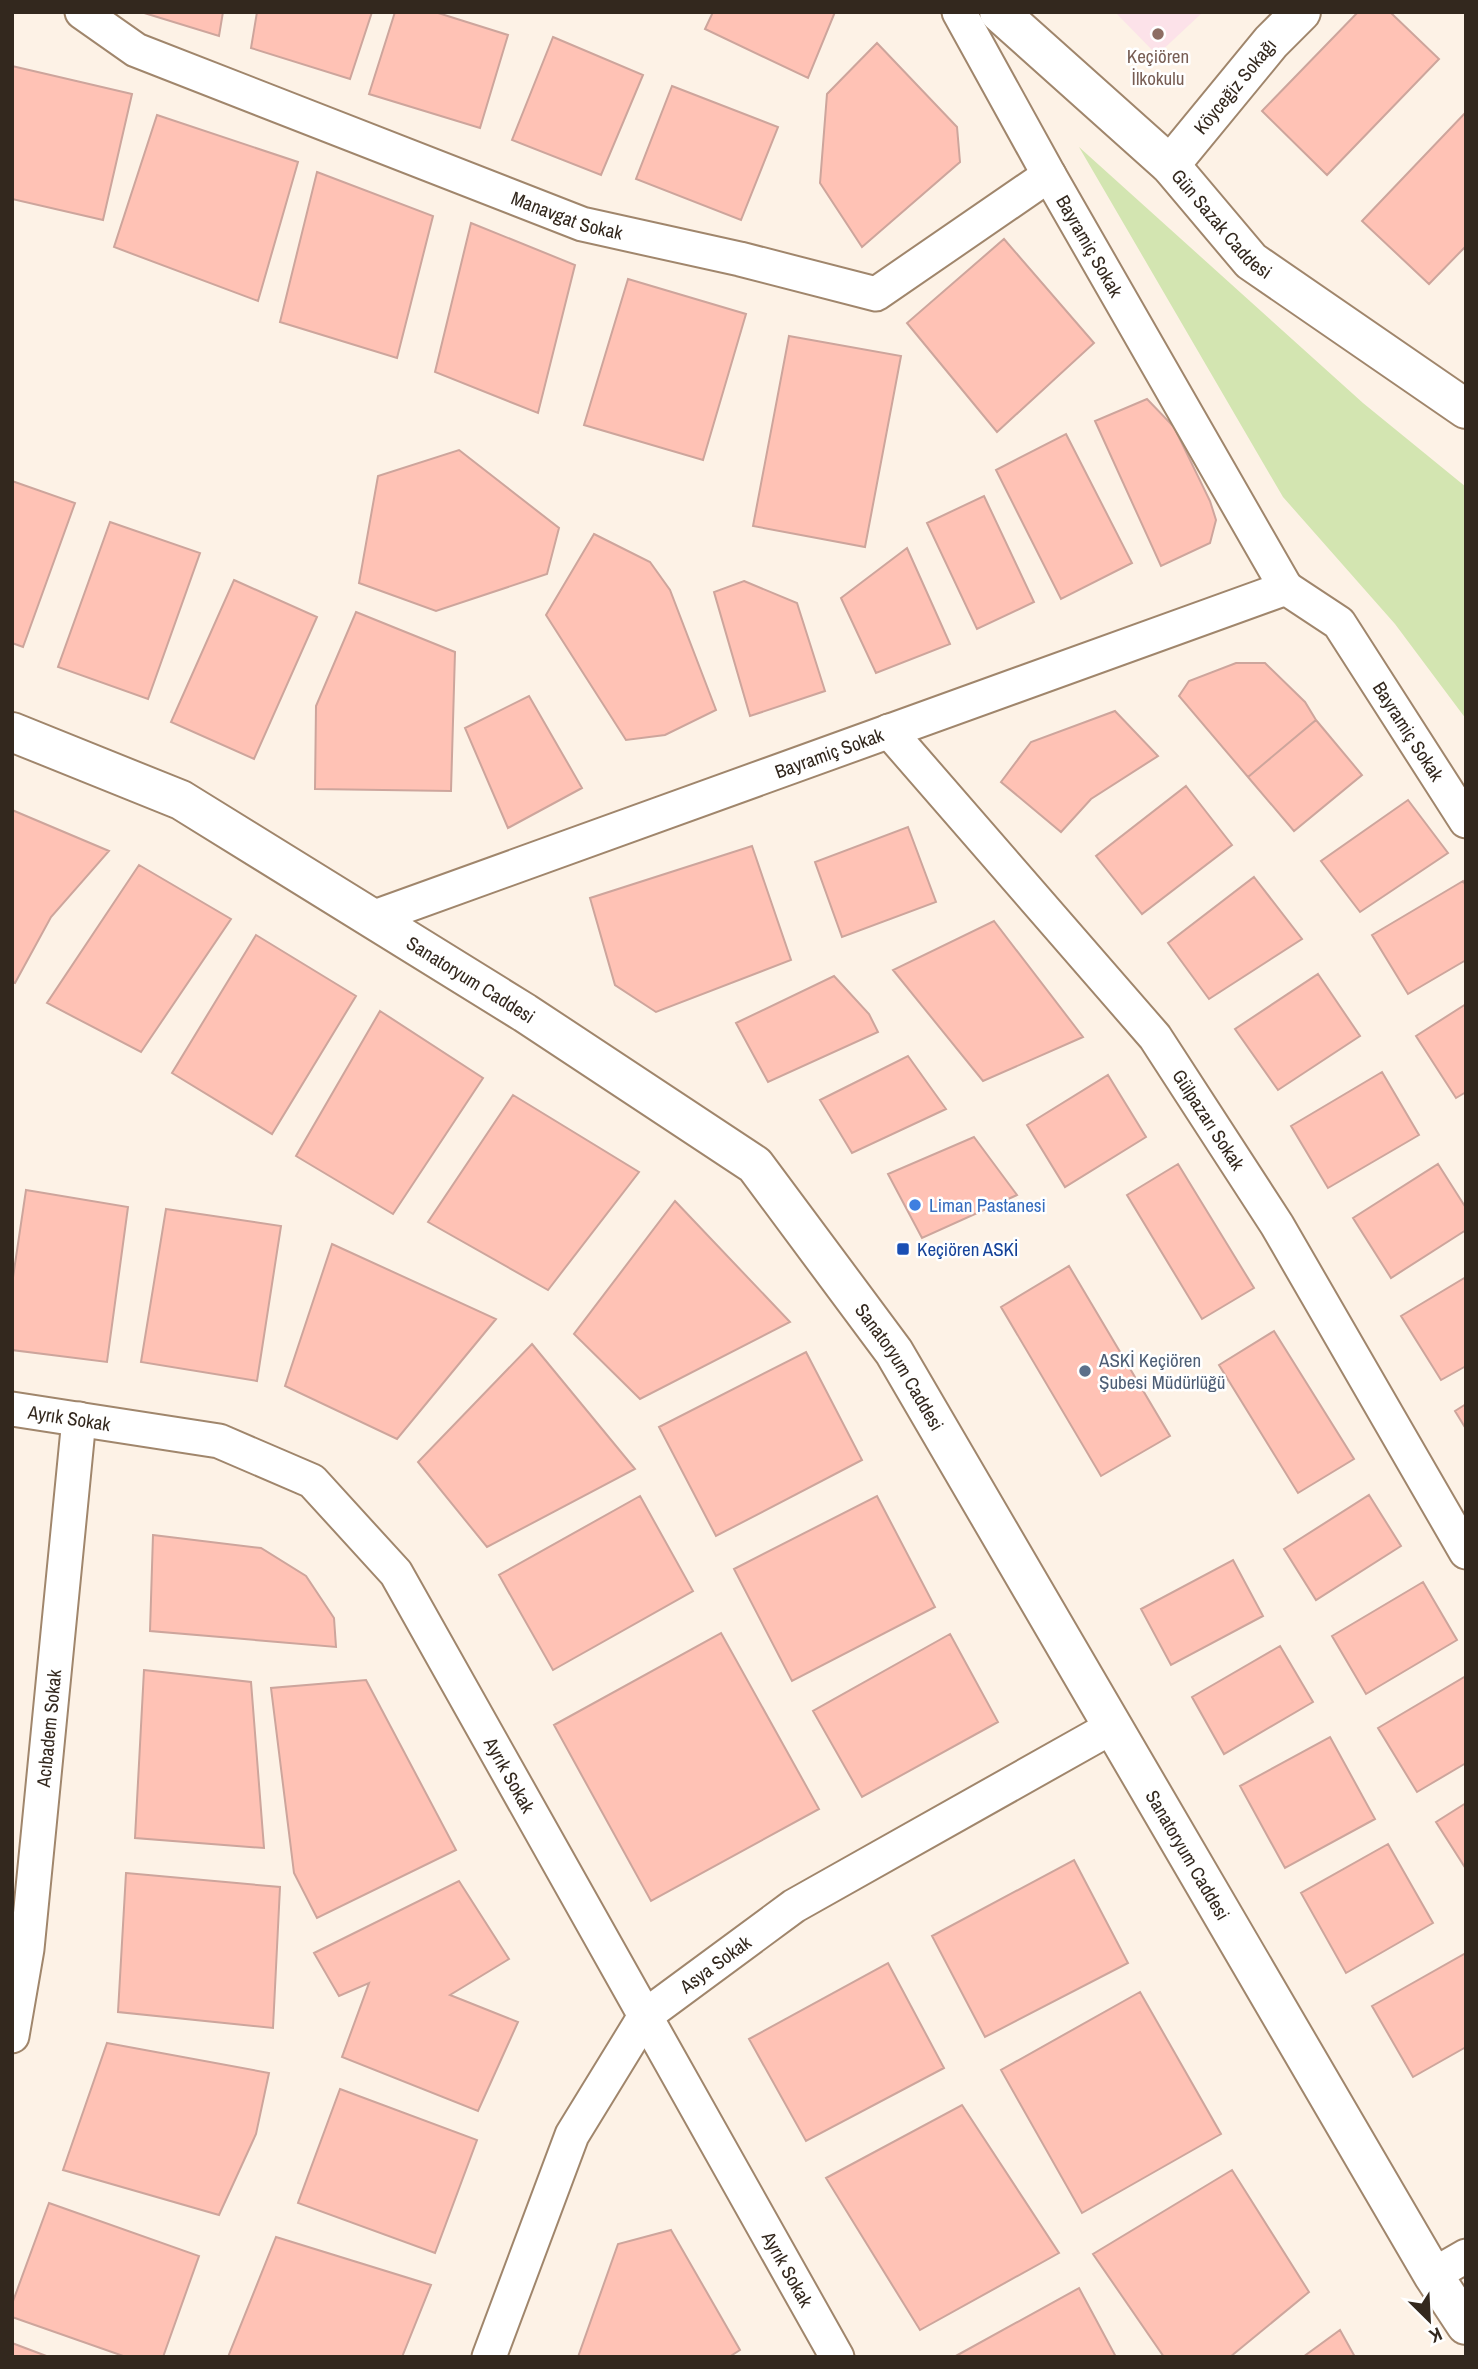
<svg xmlns="http://www.w3.org/2000/svg" width="1478" height="2369" viewBox="0 0 1478 2369" font-family="'Archivo Narrow',sans-serif">
<rect width="100%" height="100%" fill="#fdf2e6"/>
<!-- education -->
<path fill="#fce2e9" d="M 1115,12 L 1203,12 L 1157,55 Z"/>
<!-- green -->
<path fill="#d3e5b1" d="M 1079,147 L 1363,403 L 1466,487 L 1466,719 L 1395,624 L 1283,497 Z"/>
<!-- building -->
<path fill="#ffc2b5" stroke="#cda59c" stroke-width="2" d="M 141,12 L 223,12 L 219,36 Z
M 257,12 L 372,12 L 350,79 L 251,48 Z
M 395,12 L 435,12 L 508,35 L 480,128 L 369,94 Z
M 713,12 L 835,12 L 808,78 L 705,29 Z
M 1358,12 L 1390,12 L 1439,59 L 1327,175 L 1262,111 Z
M 553,37 L 643,75 L 601,175 L 512,140 Z
M 877,43 L 957,127 L 960,162 L 862,247 L 820,183 L 827,94 Z
M 12,66 L 132,94 L 103,220 L 12,199 Z
M 672,86 L 778,127 L 741,220 L 636,179 Z
M 1466,112 L 1466,246 L 1429,284 L 1362,221 Z
M 157,115 L 298,162 L 258,301 L 114,247 Z
M 317,172 L 433,216 L 397,358 L 280,322 Z
M 471,223 L 575,265 L 538,413 L 435,372 Z
M 1004,239 L 1094,343 L 997,432 L 907,323 Z
M 628,279 L 746,314 L 703,460 L 584,425 Z
M 789,336 L 901,356 L 865,547 L 753,526 Z
M 1147,399 L 1174,427 L 1210,501 L 1216,520 L 1210,543 L 1161,566 L 1095,421 Z
M 1066,434 L 1132,563 L 1061,599 L 996,470 Z
M 459,450 L 559,528 L 547,574 L 436,611 L 359,583 L 378,476 Z
M 12,481 L 75,503 L 23,647 L 12,643 Z
M 984,496 L 1034,602 L 977,629 L 927,523 Z
M 110,522 L 200,553 L 148,699 L 58,667 Z
M 594,534 L 650,562 L 670,590 L 716,710 L 665,735 L 626,740 L 546,615 Z
M 907,548 L 950,644 L 876,673 L 841,598 Z
M 234,580 L 317,617 L 254,759 L 171,722 Z
M 744,581 L 797,603 L 825,691 L 750,716 L 714,592 Z
M 356,612 L 455,652 L 451,791 L 315,789 L 316,706 Z
M 1236,663 L 1265,663 L 1305,702 L 1316,720 L 1248,777 L 1179,696 L 1189,681 Z
M 529,696 L 582,788 L 508,828 L 465,728 Z
M 1115,711 L 1158,756 L 1091,799 L 1061,832 L 1001,782 L 1031,742 Z
M 1316,720 L 1362,775 L 1294,831 L 1248,777 Z
M 1186,786 L 1232,845 L 1142,914 L 1096,856 Z
M 1408,800 L 1448,853 L 1360,912 L 1321,861 Z
M 12,810 L 109,851 L 51,917 L 15,983 L 12,982 Z
M 908,827 L 936,902 L 842,937 L 815,862 Z
M 752,846 L 791,960 L 656,1012 L 615,985 L 590,898 Z
M 139,865 L 231,919 L 141,1052 L 47,1003 Z
M 1254,877 L 1302,939 L 1209,999 L 1168,943 Z
M 1463,881 L 1466,886 L 1466,960 L 1408,994 L 1372,935 Z
M 994,921 L 1083,1037 L 983,1081 L 893,970 Z
M 256,935 L 356,996 L 272,1134 L 172,1073 Z
M 1318,974 L 1360,1036 L 1278,1090 L 1235,1029 Z
M 834,976 L 869,1014 L 878,1032 L 768,1082 L 736,1023 Z
M 1466,1004 L 1466,1092 L 1456,1098 L 1416,1036 Z
M 380,1011 L 483,1078 L 393,1214 L 296,1156 Z
M 908,1056 L 946,1109 L 852,1153 L 820,1100 Z
M 1382,1072 L 1419,1135 L 1328,1188 L 1291,1126 Z
M 1108,1075 L 1146,1137 L 1065,1187 L 1027,1125 Z
M 513,1095 L 639,1172 L 548,1290 L 428,1222 Z
M 974,1137 L 1017,1195 L 922,1238 L 888,1174 Z
M 1178,1164 L 1254,1288 L 1202,1319 L 1127,1195 Z
M 1438,1164 L 1466,1208 L 1466,1230 L 1391,1278 L 1353,1218 Z
M 26,1190 L 128,1207 L 107,1362 L 12,1350 L 12,1284 Z
M 675,1201 L 790,1322 L 640,1399 L 574,1334 Z
M 166,1209 L 281,1226 L 257,1381 L 141,1362 Z
M 332,1244 L 496,1319 L 397,1439 L 285,1386 Z
M 1069,1266 L 1170,1436 L 1101,1476 L 1001,1307 Z
M 1466,1277 L 1466,1366 L 1441,1380 L 1401,1316 Z
M 1274,1331 L 1354,1459 L 1298,1493 L 1219,1365 Z
M 532,1344 L 635,1469 L 487,1547 L 418,1462 Z
M 806,1352 L 862,1460 L 716,1536 L 659,1427 Z
M 1466,1404 L 1466,1429 L 1455,1411 Z
M 1369,1495 L 1401,1546 L 1316,1600 L 1284,1549 Z
M 640,1496 L 693,1591 L 553,1670 L 499,1575 Z
M 877,1496 L 935,1607 L 792,1681 L 734,1569 Z
M 153,1535 L 261,1548 L 306,1576 L 334,1618 L 336,1647 L 150,1631 Z
M 1233,1560 L 1263,1616 L 1171,1665 L 1141,1609 Z
M 1423,1582 L 1457,1640 L 1366,1694 L 1332,1636 Z
M 721,1633 L 819,1809 L 651,1901 L 554,1725 Z
M 950,1634 L 998,1722 L 862,1797 L 813,1711 Z
M 1280,1646 L 1313,1702 L 1224,1754 L 1192,1697 Z
M 144,1670 L 251,1682 L 264,1848 L 135,1838 Z
M 1466,1676 L 1466,1763 L 1417,1792 L 1378,1728 Z
M 366,1680 L 456,1850 L 317,1918 L 294,1873 L 271,1688 Z
M 1330,1737 L 1375,1819 L 1285,1868 L 1240,1786 Z
M 1466,1803 L 1466,1869 L 1436,1822 Z
M 1388,1844 L 1433,1923 L 1346,1973 L 1301,1893 Z
M 1074,1860 L 1128,1963 L 985,2037 L 932,1936 Z
M 126,1873 L 280,1887 L 273,2028 L 118,2012 Z
M 459,1881 L 509,1959 L 450,1995 L 518,2022 L 478,2111 L 342,2057 L 369,1983 L 339,1996 L 314,1953 Z
M 1466,1953 L 1466,2047 L 1413,2077 L 1372,2006 Z
M 888,1963 L 944,2068 L 806,2141 L 749,2039 Z
M 1140,1992 L 1221,2134 L 1082,2213 L 1001,2070 Z
M 107,2043 L 269,2073 L 256,2134 L 219,2215 L 63,2170 Z
M 340,2089 L 477,2140 L 435,2253 L 298,2203 Z
M 962,2105 L 1059,2253 L 920,2330 L 826,2178 Z
M 1232,2170 L 1309,2292 L 1230,2357 L 1164,2357 L 1093,2254 Z
M 49,2203 L 199,2256 L 163,2357 L 126,2357 L 12,2317 L 12,2304 Z
M 671,2230 L 740,2350 L 729,2357 L 578,2357 L 618,2244 Z
M 276,2237 L 431,2285 L 402,2357 L 228,2357 Z
M 1079,2288 L 1116,2357 L 954,2357 Z
M 1340,2330 L 1355,2357 L 1303,2357 Z
M 12,2343 L 49,2357 L 12,2357 Z"/>
<g fill="none" stroke-linecap="round" stroke-linejoin="round">
<defs>
<g id="minor">
<path id="s1" d="M 82,12 L 136,50 L 582,224 L 740,259 L 876,294 L 1049,175"/>
<path id="s2" d="M 959,12 L 1049,175 L 1286,588"/>
<path id="s3" d="M 889,731 L 1155,1037 L 1277,1225 L 1466,1552"/>
<path id="s4" d="M 372,918 L 1286,588 L 1339,623 L 1466,821"/>
<path id="s5" d="M 12,1409 L 219,1441 L 312,1481 L 396,1573 L 837,2357"/>
<path id="s6" d="M 12,2036 L 27,1949 L 79,1419"/>
<path d="M 1433,2275 L 1466,2256"/>
<path id="s7" d="M 489,2357 L 572,2135 L 645,2016 L 794,1906 L 1112,1727"/>
</g>
<g id="tertiary">
<path id="s8" d="M 1170,165 L 1271,42 L 1301,12"/>
</g>
<g id="secondary">
<path id="s9" d="M 999,12 L 1170,165 L 1251,261 L 1466,409"/>
<path id="s10" d="M 12,732 L 181,800 L 525,1013 L 755,1165 L 894,1352 L 1433,2275 L 1466,2325"/>
</g>
</defs>
<!-- minor casing -->
<use href="#minor" stroke="#a0866c" stroke-width="37"/>
<!-- tertiary casing -->
<use href="#tertiary" stroke="#a0866c" stroke-width="42"/>
<!-- secondary casing -->
<use href="#secondary" stroke="#a0866c" stroke-width="42"/>
<!-- minor -->
<use href="#minor" stroke="#fff" stroke-width="33"/>
<!-- tertiary -->
<use href="#tertiary" stroke="#fff" stroke-width="38"/>
<!-- secondary -->
<use href="#secondary" stroke="#fff" stroke-width="38"/>
</g>
<!-- markers -->
<circle fill="#8d6e63" stroke="#fff" stroke-width="2.5" cx="1158" cy="34" r="7"/>
<circle fill="#3f7fe0" stroke="#fff" stroke-width="2.5" cx="915" cy="1205" r="7"/>
<rect fill="#1a4fb4" stroke="#fff" stroke-width="2.5" x="896" y="1242" width="14" height="14" rx="3.5"/>
<circle fill="#5c6f8a" stroke="#fff" stroke-width="2.5" cx="1085" cy="1371" r="7"/>
<g text-anchor="middle" stroke-width="5" stroke-linejoin="round" paint-order="stroke">
<!-- education labels -->
<g font-size="19" fill="#785e54" stroke="#fff">
<text x="1158" y="63">Keçiören<tspan x="1158" dy="22">İlkokulu</tspan></text>
</g>
<!-- street labels -->
<g font-size="19" fill="#33281e" stroke="#fff">
<text dy="7" stroke="none"><textPath href="#s8" startOffset="102">Köyceğiz Sokağı</textPath></text>
<text dy="7" stroke="none"><textPath href="#s1" startOffset="528">Manavgat Sokak</textPath></text>
<text dy="7" stroke="none"><textPath href="#s9" startOffset="308">Gün Sazak Caddesi</textPath></text>
<text dy="7" stroke="none"><textPath href="#s2" startOffset="268">Bayramiç Sokak</textPath></text>
<text dy="7" stroke="none"><textPath href="#s4" startOffset="1164">Bayramiç Sokak</textPath></text>
<text dy="7" stroke="none"><textPath href="#s4" startOffset="486">Bayramiç Sokak</textPath></text>
<text dy="7" stroke="none"><textPath href="#s10" startOffset="523">Sanatoryum Caddesi</textPath></text>
<text dy="7" stroke="none"><textPath href="#s3" startOffset="504">Gülpazarı Sokak</textPath></text>
<text dy="7" stroke="none"><textPath href="#s10" startOffset="1111">Sanatoryum Caddesi</textPath></text>
<text dy="7" stroke="none"><textPath href="#s5" startOffset="58">Ayrık Sokak</textPath></text>
<text dy="7" stroke="none"><textPath href="#s6" startOffset="310">Acıbadem Sokak</textPath></text>
<text dy="7" stroke="none"><textPath href="#s5" startOffset="667">Ayrık Sokak</textPath></text>
<text dy="7" stroke="none"><textPath href="#s10" startOffset="1678">Sanatoryum Caddesi</textPath></text>
<text dy="7" stroke="none"><textPath href="#s7" startOffset="464">Asya Sokak</textPath></text>
<text dy="7" stroke="none"><textPath href="#s5" startOffset="1234">Ayrık Sokak</textPath></text>
</g>
<!-- shop labels -->
<g font-size="19" fill="#366cbe" stroke="#fff" text-anchor="start">
<text x="929" y="1212">Liman Pastanesi</text>
</g>
<!-- transit labels -->
<g font-size="19" fill="#164399" stroke="#fff" text-anchor="start">
<text x="917" y="1256">Keçiören ASKİ</text>
</g>
<!-- service labels -->
<g font-size="19" fill="#4e5e75" stroke="#fff" text-anchor="start">
<text x="1099" y="1367">ASKİ Keçiören<tspan x="1099" dy="22">Şubesi Müdürlüğü</tspan></text>
</g>
</g>
<!-- border -->
<rect width="1478" height="2369" fill="none" stroke="#33281e" stroke-width="28"/>
<!-- north arrow -->
<g transform="translate(1429 2320) rotate(156)" stroke="#ffffff" stroke-width="5" paint-order="stroke">
<path d="M0-5L12 26L0 18L-12 26Z" fill="#33281e"/>
<text y="-10" font-size="19" font-weight="bold" text-anchor="middle" fill="#33281e">K</text>
</g>
</svg>
